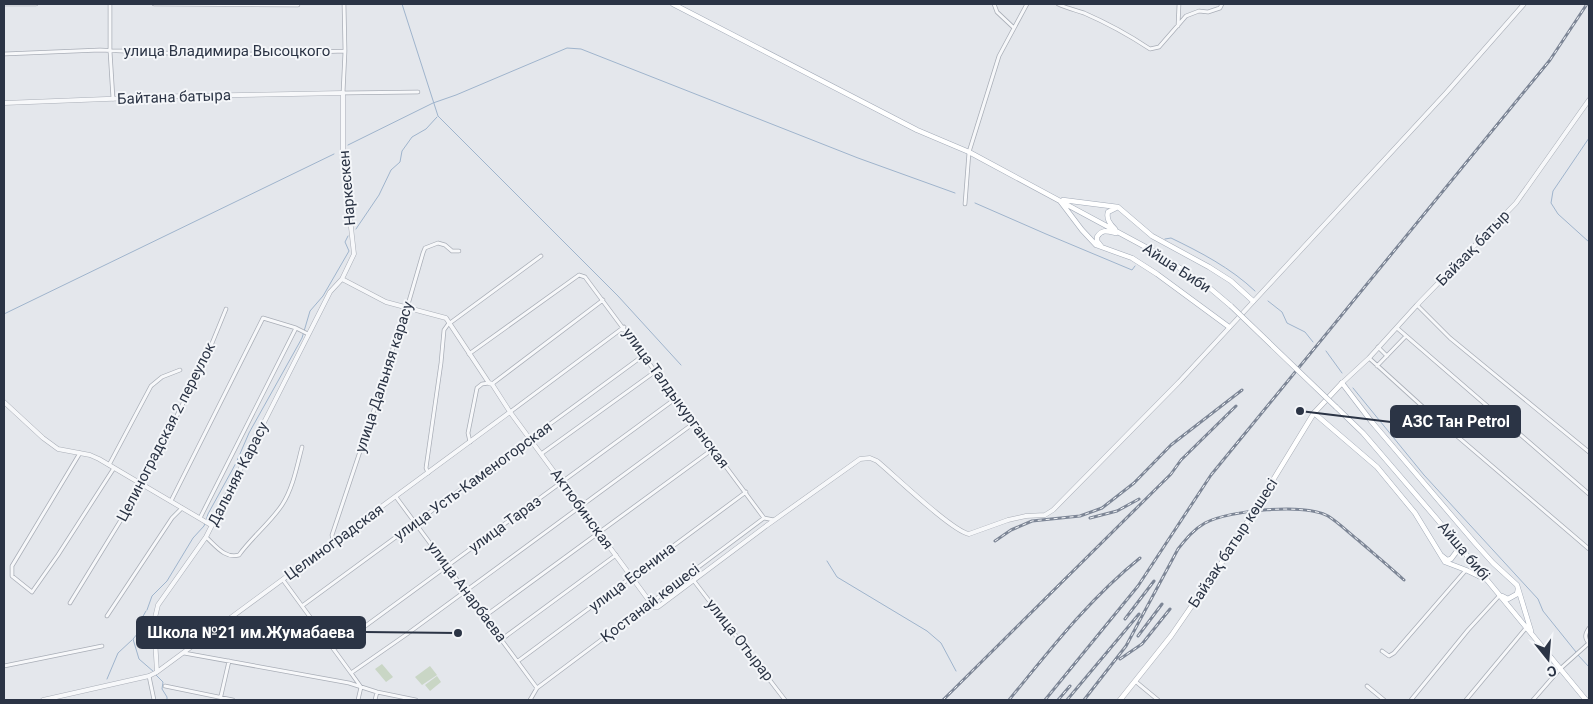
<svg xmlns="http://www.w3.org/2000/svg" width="1593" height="704" viewBox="0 0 1593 704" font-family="Roboto,sans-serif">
<rect width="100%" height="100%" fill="#e4e7ec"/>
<!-- green -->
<path fill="#c9d6c5" d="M 382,664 L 393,677 L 386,682 L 375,669 Z
M 430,666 L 437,675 L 422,685 L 415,677 Z
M 437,676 L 441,682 L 430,691 L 425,685 Z"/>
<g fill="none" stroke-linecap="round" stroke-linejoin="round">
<!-- stream -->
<path stroke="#9fb4cc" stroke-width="1" d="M 402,4 L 438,116 L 618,296 L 681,365
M 1589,138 L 1553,191 L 1551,203 L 1558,214 L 1589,242
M 348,145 L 433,103 L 456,95 L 567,48 L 581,49 L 858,158 L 955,193
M 975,203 L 1046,234 L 1132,270 L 1135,266
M 356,229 L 379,195 L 391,170 L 400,162 L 402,151 L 412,137 L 426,129 L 437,117
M 1165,239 L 1171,238 C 1200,252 1231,268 1255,291
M 1268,301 L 1282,312 L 1287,323 L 1305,332 L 1313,342
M 4,314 L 334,154
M 1326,351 L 1342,373
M 1353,388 L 1424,475 L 1538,599 L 1543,611 L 1576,652
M 827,561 L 837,577 L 927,631 L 941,643 L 956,671
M 147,610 L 152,596 L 167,581 L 193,538 L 204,526 L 208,514 L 236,463 L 249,433 L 302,338 L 310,311 L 323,296 L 349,251 L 345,242 L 348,236
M 146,611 L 142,618 L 143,627 L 133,639 L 139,659 L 154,672
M 1578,655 L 1589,667
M 156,675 L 163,682 L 162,689 L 167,697 L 167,700
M 107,679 L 118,653 L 132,640"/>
<defs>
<path id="minor" d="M 4,4 L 36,4
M 110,4 L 110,51 L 113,99
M 154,4 L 298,5 L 298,4
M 344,4 L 345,51 L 343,93 L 418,92
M 994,4 L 997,12 L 1014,28
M 1058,4 C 1066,8 1075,10 1084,13 C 1107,23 1129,35 1150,49 L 1159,47 L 1186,16 L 1199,11 L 1208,12 L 1220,8 L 1222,4
M 1178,26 L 1179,4
M 4,54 L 100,50 L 187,54 L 251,54 L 345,51
M 965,204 L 969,152 L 999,56 L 1027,4
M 1417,305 L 1450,338 L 1589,452
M 450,323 L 541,256
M 1397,328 L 1589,494
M 1378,347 L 1387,356
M 469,354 L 579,275 L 585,277 L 764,518 L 774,520
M 1369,358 L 1423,407 L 1589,549
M 1377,366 L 1406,336
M 492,384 L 603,300
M 510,412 L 624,327
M 470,442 L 468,433 L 477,388 L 482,384 L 489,383
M 80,453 L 12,566 L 12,576 L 32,592 L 58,555 L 114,468
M 541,454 L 656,371
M 109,465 L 151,386 L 162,377 L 180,370
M 428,473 L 426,468 L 441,363 L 444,330 L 449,323
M 396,497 L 537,688
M 171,501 L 263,318 L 296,328 L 308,334
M 200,518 L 296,328
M 206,537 C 216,546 225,559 239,555 C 252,537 270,523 282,505 C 293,488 297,466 302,447
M 333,542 L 332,535 L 389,365 L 393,348 L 407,308 L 423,253 L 425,248 L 438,243 L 445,245 L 452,251 L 459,251
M 283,580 L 351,673
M 694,581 L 785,700
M 70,603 L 143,484 L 208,353 L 226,309
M 302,606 L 644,355
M 107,616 L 172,518 L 182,508
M 485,616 L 713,449
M 502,639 L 616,555
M 1589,643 C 1584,638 1585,634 1589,628
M 334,649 L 675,399
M 1382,651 L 1389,656 L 1394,653 L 1466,570
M 184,653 L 349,683 L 377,692 L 416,700
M 518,661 L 746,492
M 4,666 L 102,646
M 149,676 L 154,700
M 1135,681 L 1158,700
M 165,686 L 233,700
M 1367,686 L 1384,700
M 220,700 L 229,661
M 358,700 L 361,687 L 351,673 L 407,634 L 694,423
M 375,700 L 377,692
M 530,700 L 537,688 L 764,518
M 1411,700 L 1468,630 L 1500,595
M 1466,700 L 1526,628
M 1533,700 L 1560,669 L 1589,643"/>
<path id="tertiary" d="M 4,103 L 183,96 L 343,93 L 343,156 L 354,254 L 342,279 L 330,292 L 206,537 L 158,605 L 154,622 L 157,672
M 342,279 L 386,302 L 446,318 L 489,383 L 492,384 L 510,412 L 650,602 L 654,607 L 658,607 L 766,526 L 860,459 L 870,458 L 877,461 C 894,475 952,531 969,534 L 1008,520 L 1026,516 L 1045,515 L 1053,510 L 1179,382 L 1446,93 L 1524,4
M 1342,383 L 1369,358 L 1417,305 L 1516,203 L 1589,100
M 4,402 L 43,438 L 58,449 L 90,455 L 99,459 L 211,525
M 43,700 L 149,676 L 157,672 L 510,412"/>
<path id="secondary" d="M 1120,700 L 1171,636 L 1229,552 L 1314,413 L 1342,383"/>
<path id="primary" d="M 673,4 L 917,130 L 969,152 L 1153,251 L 1205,284 L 1231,306
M 1063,200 L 1118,207 L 1152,236 L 1209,267 L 1231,281 L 1253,301
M 1060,201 L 1082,230 L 1096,245 L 1132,258 L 1157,274 L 1229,327
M 1115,229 C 1110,224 1106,219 1108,212 L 1116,208
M 1101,246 L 1097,241 L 1097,237 C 1102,229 1107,231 1116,233
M 1342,383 L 1371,421 L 1475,543 L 1493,563 L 1517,585 L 1531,631
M 1336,407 L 1363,433 L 1436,518 L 1586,700
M 1314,413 L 1377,467 L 1415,513 L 1445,562 L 1466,570 L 1487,580
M 1442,556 L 1447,560 L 1451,559 L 1457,551 L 1456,545
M 1502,596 L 1508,599 L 1517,594 L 1518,589"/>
</defs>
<!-- minor casing -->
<use href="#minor" stroke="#a9aeb7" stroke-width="4.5"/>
<!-- tertiary casing -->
<use href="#tertiary" stroke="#a9aeb7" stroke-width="5"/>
<!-- secondary casing -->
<use href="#secondary" stroke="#a9aeb7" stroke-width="5.5"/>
<!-- primary casing -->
<use href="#primary" stroke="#a3abb8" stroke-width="5.5"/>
<!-- minor -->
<use href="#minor" stroke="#f7f8fa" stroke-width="3"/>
<!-- tertiary -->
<use href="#tertiary" stroke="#f7f8fa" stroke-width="4"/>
<!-- secondary -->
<use href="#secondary" stroke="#fff" stroke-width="4.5"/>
<!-- primary -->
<use href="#primary" stroke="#fff" stroke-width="4.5"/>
<defs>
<path id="rail" d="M 1090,518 L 1117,511 L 1139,499
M 995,541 L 1011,530 L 1032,521 L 1080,516 L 1102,508 L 1134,483 L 1171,445 L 1242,390
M 1125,619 L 1154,581
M 1138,636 L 1162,604
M 1120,659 L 1142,644 L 1170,609
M 943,700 L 1171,474 L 1181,460 L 1236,406
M 1009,700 C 1050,650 1089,599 1140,558
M 1045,700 L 1138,586 L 1211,475 L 1550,60 L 1587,4
M 1058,700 L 1070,686
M 1067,700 L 1139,614
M 1084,700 L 1126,646 L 1178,549 C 1186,539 1194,529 1205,523 C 1229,510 1304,503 1328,516 C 1339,523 1348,532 1358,540 C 1373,553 1389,566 1404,580"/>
</defs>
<!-- rail casing -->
<use href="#rail" stroke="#7d8696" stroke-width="3"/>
<!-- rail -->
<use href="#rail" stroke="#f4f6f9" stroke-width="1" stroke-dasharray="4" stroke-linecap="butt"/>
<defs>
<path id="primary-bridge" d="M 1231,306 L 1336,407"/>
</defs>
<!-- primary-bridge casing -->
<use href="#primary-bridge" stroke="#a3abb8" stroke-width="5.5" stroke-linecap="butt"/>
<!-- primary-bridge -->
<use href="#primary-bridge" stroke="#fff" stroke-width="4.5"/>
</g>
<g text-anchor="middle" stroke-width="4" stroke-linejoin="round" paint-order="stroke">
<!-- street labels -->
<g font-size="15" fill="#2b3445" stroke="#f4f6f9">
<text x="227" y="56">улица Владимира Высоцкого</text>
<text transform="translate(174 97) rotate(-2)" y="5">Байтана батыра</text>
<text transform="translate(347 188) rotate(-95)" y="5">Наркескен</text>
<text transform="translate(1473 248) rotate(-46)" y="5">Байзақ батыр</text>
<text transform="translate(1177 268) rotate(33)" y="5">Айша Биби</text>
<text transform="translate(384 377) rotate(-72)" y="5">улица Дальняя карасу</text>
<text transform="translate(676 398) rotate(54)" y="5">улица Талдыкурганская</text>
<text transform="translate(166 432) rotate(-63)" y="5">Целиноградская 2 переулок</text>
<text transform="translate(238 474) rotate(-63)" y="5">Дальняя Карасу</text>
<text transform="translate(473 481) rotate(-36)" y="5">улица Усть-Каменогорская</text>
<text transform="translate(582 509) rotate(54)" y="5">Актюбинская</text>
<text transform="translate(505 524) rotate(-36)" y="5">улица Тараз</text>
<text transform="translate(334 542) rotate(-36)" y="5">Целиноградская</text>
<text transform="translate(1233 543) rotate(-57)" y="5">Байзақ батыр көшесі</text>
<text transform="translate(1464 551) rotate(50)" y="5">Айша бибі</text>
<text transform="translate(632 577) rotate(-37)" y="5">улица Есенина</text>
<text transform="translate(467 592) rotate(53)" y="5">улица Анарбаева</text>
<text transform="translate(650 603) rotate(-37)" y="5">Қостанай көшесі</text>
<text transform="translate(740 640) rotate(52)" y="5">улица Отырар</text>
</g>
</g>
<!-- callouts -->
<path fill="none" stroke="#2b3445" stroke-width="2" d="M1300 411L1391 422M458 633L365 632"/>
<g fill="#2b3445" stroke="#f4f6f9" stroke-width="2">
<circle cx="1300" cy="411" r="5"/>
<circle cx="458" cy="633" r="5"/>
</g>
<g fill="#2b3445" stroke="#2b3445" stroke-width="2">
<rect x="1391" y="406" width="129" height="31" rx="5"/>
<rect x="137" y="617" width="228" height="31" rx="5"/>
</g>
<g font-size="16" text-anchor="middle" font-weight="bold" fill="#fff">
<text x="1456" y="427">АЗС Тан Petrol</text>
<text x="251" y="638">Школа №21 им.Жумабаева</text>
</g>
<!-- border -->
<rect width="1593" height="704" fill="none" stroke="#2b3445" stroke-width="10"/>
<!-- north arrow -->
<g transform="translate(1548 659) rotate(163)" stroke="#f4f6f9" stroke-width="4" paint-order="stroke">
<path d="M0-4L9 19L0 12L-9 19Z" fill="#2b3445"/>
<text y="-8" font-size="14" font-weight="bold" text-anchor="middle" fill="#2b3445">С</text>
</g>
</svg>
